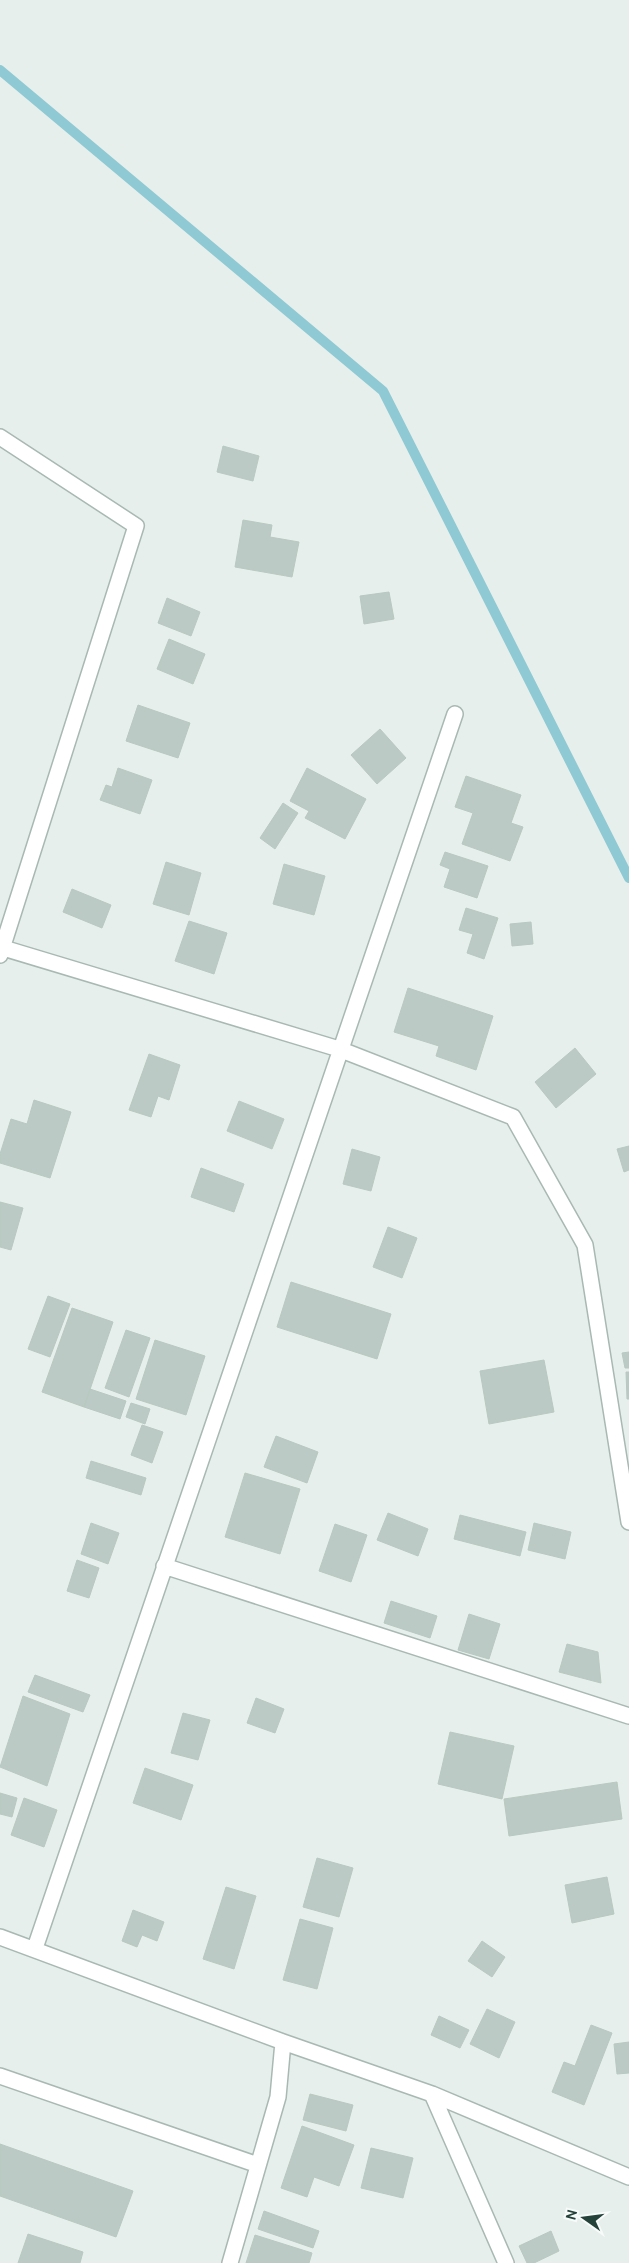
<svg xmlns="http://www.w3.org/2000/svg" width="629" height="2263" viewBox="0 0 629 2263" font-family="Cabin,sans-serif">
<rect width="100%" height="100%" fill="#e6efeb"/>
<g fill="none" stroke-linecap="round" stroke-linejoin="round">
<!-- stream -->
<path stroke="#8ec9d4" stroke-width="10" d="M 0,70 L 383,391 L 629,878"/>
</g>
<!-- building -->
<path fill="#bbcac4" stroke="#b8c9c2" d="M 223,446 L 259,456 L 253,481 L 217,472 Z
M 243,520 L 272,525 L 270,537 L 299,542 L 292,577 L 235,567 Z
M 389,592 L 394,619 L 364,624 L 360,596 Z
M 167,598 L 200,612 L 191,636 L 158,623 Z
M 169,639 L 205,654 L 193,684 L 157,669 Z
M 138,705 L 190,723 L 178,758 L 126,741 Z
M 380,729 L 406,758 L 377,784 L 351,755 Z
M 118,768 L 152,780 L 140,814 L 100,800 L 106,785 L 112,787 Z
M 307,768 L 366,799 L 345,839 L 305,818 L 309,811 L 290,801 Z
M 466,776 L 521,795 L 511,823 L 523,827 L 510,861 L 462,844 L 473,813 L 455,807 Z
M 283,803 L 298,813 L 275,849 L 260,838 Z
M 445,852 L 488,866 L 477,898 L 444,887 L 450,869 L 440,865 Z
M 166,862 L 201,873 L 189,915 L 153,904 Z
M 284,864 L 325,876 L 314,915 L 273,904 Z
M 72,889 L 111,905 L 102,928 L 63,912 Z
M 466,908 L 498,918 L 484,959 L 467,953 L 473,934 L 459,930 Z
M 189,921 L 227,933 L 214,974 L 175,961 Z
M 531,922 L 533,944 L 512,946 L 510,924 Z
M 408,988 L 493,1016 L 476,1070 L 436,1056 L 439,1046 L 394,1032 Z
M 575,1048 L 596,1074 L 556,1108 L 535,1082 Z
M 149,1054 L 180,1065 L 169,1100 L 158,1096 L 151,1117 L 129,1110 Z
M 34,1100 L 71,1112 L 50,1178 L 0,1163 L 0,1154 L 11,1119 L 27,1124 Z
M 239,1101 L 284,1119 L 272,1149 L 227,1131 Z
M 629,1146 L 629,1170 L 624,1172 L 617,1149 Z
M 352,1149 L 380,1157 L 371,1191 L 343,1184 Z
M 201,1168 L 244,1184 L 234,1212 L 191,1197 Z
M 0,1202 L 23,1208 L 11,1250 L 0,1247 Z
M 388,1227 L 417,1238 L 402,1278 L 373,1267 Z
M 291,1282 L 391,1314 L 377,1359 L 277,1327 Z
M 48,1296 L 70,1304 L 50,1357 L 28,1349 Z
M 72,1308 L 113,1322 L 84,1407 L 42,1392 Z
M 126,1330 L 150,1338 L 129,1397 L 105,1388 Z
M 155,1340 L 205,1356 L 186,1415 L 136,1399 Z
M 629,1352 L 629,1368 L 625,1368 L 622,1353 Z
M 544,1360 L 554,1412 L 489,1424 L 480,1371 Z
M 626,1372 L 629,1372 L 629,1399 L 627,1399 Z
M 90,1389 L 126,1401 L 120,1419 L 84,1407 Z
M 131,1403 L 150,1409 L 145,1424 L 126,1417 Z
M 142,1425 L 163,1432 L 152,1463 L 131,1455 Z
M 276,1436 L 318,1452 L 307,1483 L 264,1467 Z
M 91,1461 L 146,1478 L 141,1495 L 86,1478 Z
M 245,1473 L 300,1489 L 280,1554 L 225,1537 Z
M 388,1513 L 428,1529 L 418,1556 L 377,1540 Z
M 460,1515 L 526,1532 L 520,1556 L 454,1539 Z
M 91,1523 L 119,1533 L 108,1564 L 81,1554 Z
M 534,1523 L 571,1532 L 565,1559 L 528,1550 Z
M 335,1524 L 367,1535 L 351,1582 L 319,1571 Z
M 77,1560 L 99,1568 L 89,1598 L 67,1591 Z
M 391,1601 L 437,1616 L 430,1638 L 384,1623 Z
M 469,1614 L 500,1624 L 489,1659 L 458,1650 Z
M 567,1644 L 598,1652 L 601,1683 L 559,1672 Z
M 35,1675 L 90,1695 L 83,1712 L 28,1692 Z
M 23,1696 L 70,1714 L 47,1786 L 0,1767 Z
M 256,1698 L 284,1709 L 275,1733 L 247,1723 Z
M 183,1713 L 210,1720 L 198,1760 L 171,1753 Z
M 450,1732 L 514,1746 L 502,1799 L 438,1784 Z
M 145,1768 L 193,1785 L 181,1820 L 133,1803 Z
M 617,1782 L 622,1819 L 509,1836 L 504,1799 Z
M 0,1793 L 17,1798 L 12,1817 L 0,1814 Z
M 24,1798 L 57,1810 L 44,1847 L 11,1835 Z
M 317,1858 L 353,1868 L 339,1917 L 303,1907 Z
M 607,1877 L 614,1914 L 572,1923 L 565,1885 Z
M 226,1887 L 256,1896 L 234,1969 L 203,1959 Z
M 133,1910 L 164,1922 L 157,1941 L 142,1935 L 137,1947 L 122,1941 Z
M 300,1919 L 333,1928 L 317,1989 L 283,1980 Z
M 482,1941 L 505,1957 L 492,1977 L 468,1961 Z
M 487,2009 L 515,2022 L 499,2058 L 470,2044 Z
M 439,2016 L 469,2030 L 460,2048 L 431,2035 Z
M 591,2025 L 612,2033 L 584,2105 L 552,2092 L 564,2062 L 575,2066 Z
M 629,2042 L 629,2073 L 617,2074 L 614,2044 Z
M 310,2094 L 353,2105 L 346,2131 L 303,2120 Z
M 302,2126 L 354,2145 L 339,2186 L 314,2177 L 307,2197 L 281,2188 Z
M 0,2144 L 133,2191 L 116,2237 L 0,2196 Z
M 371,2148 L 413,2158 L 403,2198 L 361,2188 Z
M 264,2211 L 319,2231 L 313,2248 L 258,2229 Z
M 551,2231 L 559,2251 L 534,2263 L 527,2263 L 519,2246 Z
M 28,2234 L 83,2252 L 80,2263 L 18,2263 Z
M 255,2235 L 312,2253 L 309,2263 L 246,2263 Z"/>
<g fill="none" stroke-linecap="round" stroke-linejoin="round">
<defs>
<path id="minor" d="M 0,437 L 136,526 L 0,955
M 0,947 L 339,1049 L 513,1117 L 585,1245 L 629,1522
M 164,1566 L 629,1716
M 0,1937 L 283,2042 L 432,2094 L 629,2177
M 35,1948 L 455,714
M 0,2076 L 258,2165
M 432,2094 L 506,2263
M 230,2263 L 278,2097 L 283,2042"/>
</defs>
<!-- minor casing -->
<use href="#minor" stroke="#a8b8b2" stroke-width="18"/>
<!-- minor -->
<use href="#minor" stroke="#fff" stroke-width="15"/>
</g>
<!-- north arrow -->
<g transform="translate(584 2218) rotate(284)" stroke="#f7fbf9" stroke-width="4" paint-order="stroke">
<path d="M0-4L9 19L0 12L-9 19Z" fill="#24423a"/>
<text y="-8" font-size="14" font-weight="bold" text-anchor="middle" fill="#24423a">N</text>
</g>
</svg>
